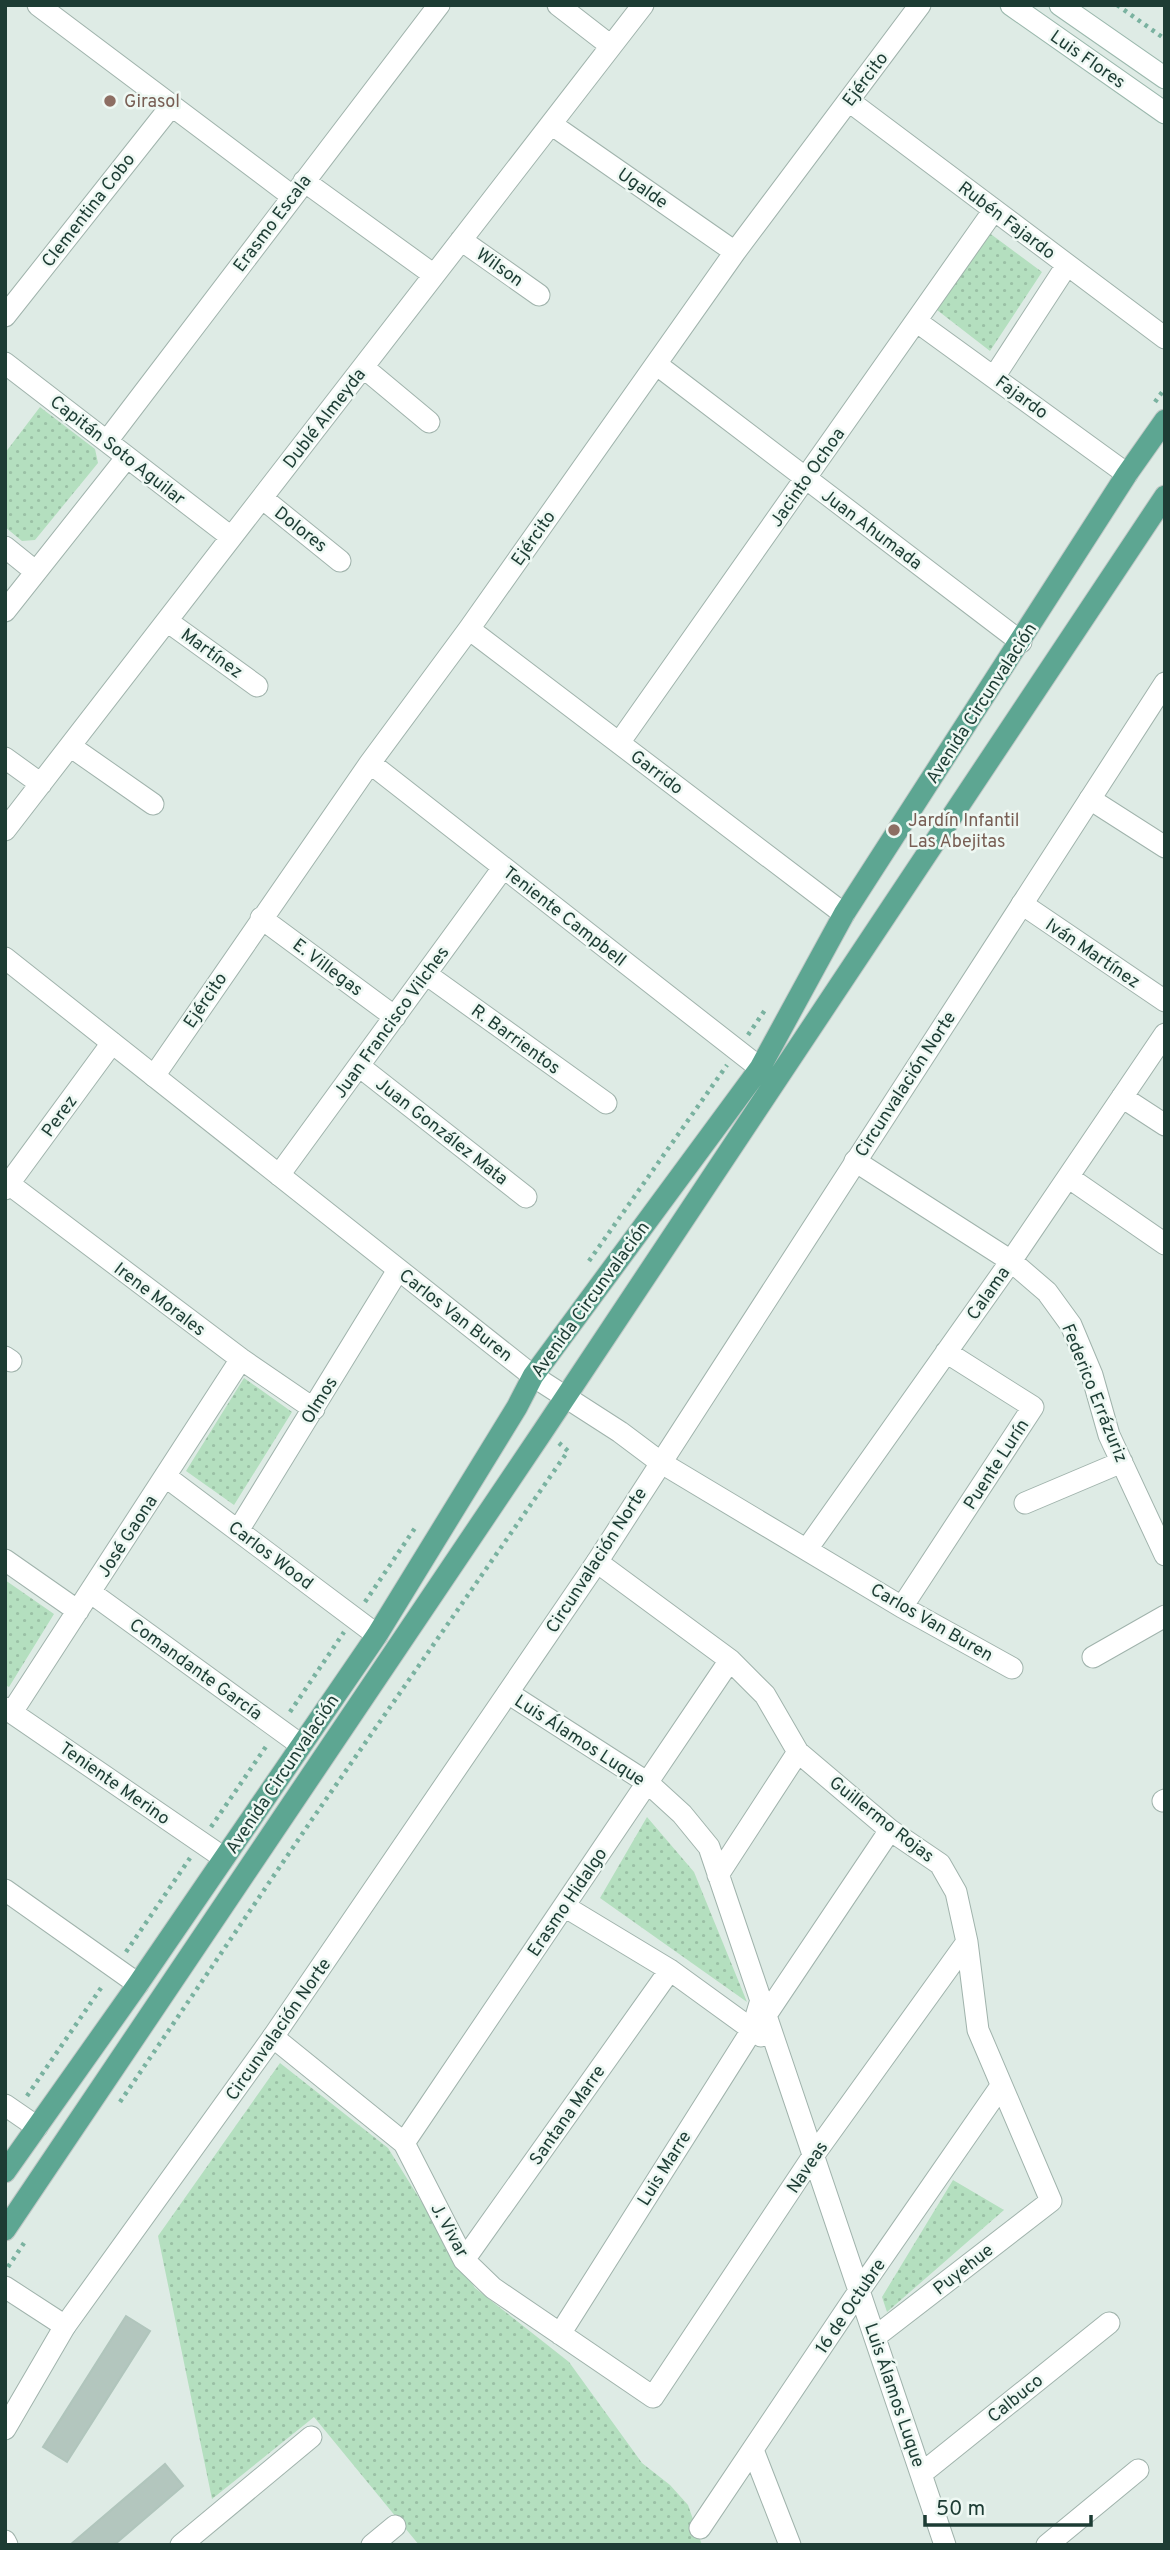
<svg xmlns="http://www.w3.org/2000/svg" width="1170" height="2550" viewBox="0 0 1170 2550" font-family="Overpass,sans-serif">
<defs>
<pattern id="grass-dots" width="8" height="8" patternUnits="userSpaceOnUse" patternTransform="scale(1.75)"><rect width="8" height="8" fill="#b4dfbf"/><path d="M2 2h.1M6 6h.1" fill="none" stroke="#9ac0a5" stroke-width="1.8" stroke-linecap="round"/></pattern>
</defs>
<rect width="100%" height="100%" fill="#deebe5"/>
<!-- grass -->
<path fill="url(#grass-dots)" d="M 988,232 L 1042,272 L 990,351 L 937,310 Z
M 40,407 L 95,449 L 98,463 L 35,540 L 22,541 L 5,527 L 5,453 Z
M 244,1378 L 292,1412 L 234,1505 L 186,1471 Z
M 5,1580 L 54,1614 L 9,1687 L 5,1685 Z
M 647,1817 L 694,1872 L 747,2002 L 600,1898 Z
M 280,2063 L 388,2148 L 475,2288 L 569,2362 L 642,2463 L 670,2485 L 688,2505 L 702,2545 L 419,2545 L 314,2417 L 212,2499 L 158,2236 Z
M 953,2180 L 1004,2210 L 887,2312 L 882,2297 Z"/>
<!-- building -->
<path fill="#b3c6be" stroke="#b0c5bc" stroke-width="2" d="M 126,2316 L 150,2331 L 67,2462 L 43,2447 Z
M 165,2464 L 183,2486 L 114,2545 L 70,2545 Z"/>
<g fill="none" stroke-linecap="round" stroke-linejoin="round">
<defs>
<path id="minor" d="M 38,5 L 292,196
M 558,5 L 611,46
M 849,101 L 1165,338
M 551,124 L 735,252
M 304,181 L 434,275
M 461,240 L 539,295
M 5,316 L 172,105
M 916,321 L 1127,474
M 5,363 L 231,537
M 656,364 L 1021,642
M 363,367 L 429,422
M 994,377 L 1067,265
M 107,441 L 439,5
M 262,498 L 340,561
M 5,547 L 36,572
M 5,611 L 127,457
M 167,621 L 257,686
M 469,629 L 844,914
M 619,743 L 994,210
M 70,746 L 153,804
M 5,758 L 41,784
M 370,763 L 760,1068
M 1090,799 L 1165,847
M 5,830 L 643,5
M 1022,904 L 1165,1001
M 261,918 L 395,1017
M 426,974 L 606,1103
M 359,1066 L 526,1197
M 154,1076 L 370,763 L 469,629 L 735,252 L 920,5
M 1122,1097 L 1165,1125
M 855,1161 L 1011,1261 L 1047,1292 L 1071,1325 L 1092,1375 L 1109,1435 L 1165,1555
M 279,1175 L 503,868
M 1068,1177 L 1165,1244
M 9,1184 L 241,1359 L 314,1409
M 5,1189 L 112,1043
M 5,1357 L 11,1361
M 660,1462 L 902,1607 L 1012,1668
M 165,1476 L 377,1635
M 1025,1503 L 1122,1462
M 239,1529 L 398,1270
M 807,1549 L 1011,1261 L 1165,1034
M 5,1560 L 78,1611
M 597,1562 L 730,1660 L 765,1695 L 798,1752 L 890,1830 L 940,1864 L 956,1892 L 967,1942 L 978,2030 L 1051,2201 L 875,2337
M 90,1592 L 301,1745
M 902,1607 L 1033,1407 L 946,1352
M 1093,1657 L 1165,1616
M 508,1693 L 648,1783 L 682,1814 L 709,1847 L 945,2545
M 5,1708 L 224,1858
M 12,1712 L 241,1359
M 1163,1801 L 1165,1800
M 718,1875 L 798,1752
M 5,1890 L 138,1984
M 564,1906 L 670,1970 L 761,2036
M 766,2015 L 890,1830
M 273,2037 L 404,2143 L 464,2260 L 493,2288 L 653,2397 L 813,2156 L 967,1942
M 5,2105 L 37,2127
M 404,2143 L 730,1660
M 464,2260 L 670,1970
M 5,2287 L 65,2326
M 560,2334 L 752,2030 L 761,2000
M 753,2450 L 790,2545
M 921,2474 L 1109,2323
M 700,2528 L 859,2291 L 1001,2086
M 181,2545 L 311,2437
M 372,2545 L 395,2526
M 1047,2545 L 1138,2470"/>
<path id="tertiary" d="M 5,958 L 533,1376 L 620,1432 L 660,1462
M 5,2429 L 65,2326 L 273,2037 L 597,1562 L 1165,683
M 5,2541 L 7,2545"/>
<path id="secondary" d="M 1011,5 L 1165,113
M 1060,5 L 1165,78"/>
<path id="primary" d="M 5,2172 L 138,1984 L 377,1635 L 517,1407 L 533,1376 L 760,1068 L 844,914 L 1127,474 L 1165,420
M 5,2230 L 543,1431 L 1165,496"/>
</defs>
<!-- minor casing -->
<use href="#minor" stroke="#a0b3ac" stroke-width="23"/>
<!-- tertiary casing -->
<use href="#tertiary" stroke="#a0b3ac" stroke-width="23"/>
<!-- secondary casing -->
<use href="#secondary" stroke="#9bb8ad" stroke-width="23"/>
<!-- primary casing -->
<use href="#primary" stroke="#c0c8c6" stroke-width="23"/>
<!-- path -->
<path stroke="#7ab2a0" stroke-width="4.5" stroke-dasharray="3.5 5" stroke-linecap="butt" d="M 1117,5 L 1165,39
M 1155,402 L 1165,388
M 748,1035 L 767,1007
M 589,1261 L 727,1065
M 365,1602 L 415,1528
M 290,1712 L 344,1632
M 211,1827 L 267,1745
M 126,1952 L 190,1858
M 27,2096 L 103,1985
M 120,2102 L 313,1818 L 568,1451 L 559,1443
M 8,2267 L 24,2243"/>
<!-- minor -->
<use href="#minor" stroke="#fff" stroke-width="21"/>
<!-- tertiary -->
<use href="#tertiary" stroke="#fff" stroke-width="21"/>
<!-- secondary -->
<use href="#secondary" stroke="#fff" stroke-width="21"/>
<!-- primary -->
<use href="#primary" stroke="#5da692" stroke-width="21"/>
</g>
<!-- markers -->
<g fill="#8d6e63" stroke="#eef8f3" stroke-width="2.5">
<circle cx="110" cy="101" r="7"/>
<circle cx="894" cy="830" r="7"/>
</g>
<g text-anchor="middle" stroke-width="5" stroke-linejoin="round" paint-order="stroke">
<!-- street labels -->
<g font-size="18" fill="#1d3c34" stroke="#eef8f3">
<text transform="translate(1088 59) rotate(35)" y="6">Luis Flores</text>
<text transform="translate(865 79) rotate(-53)" y="6">Ejército</text>
<text transform="translate(643 188) rotate(35)" y="6">Ugalde</text>
<text transform="translate(88 210) rotate(-52)" y="6">Clementina Cobo</text>
<text transform="translate(1007 220) rotate(37)" y="6">Rubén Fajardo</text>
<text transform="translate(272 223) rotate(-53)" y="6">Erasmo Escala</text>
<text transform="translate(500 267) rotate(35)" y="6">Wilson</text>
<text transform="translate(1022 397) rotate(36)" y="6">Fajardo</text>
<text transform="translate(324 418) rotate(-52)" y="6">Dublé Almeyda</text>
<text transform="translate(118 450) rotate(38)" y="6">Capitán Soto Aguilar</text>
<text transform="translate(807 477) rotate(-55)" y="6">Jacinto Ochoa</text>
<text transform="translate(301 529) rotate(38)" y="6">Dolores</text>
<text transform="translate(872 529) rotate(37)" y="6">Juan Ahumada</text>
<text transform="translate(533 538) rotate(-55)" y="6">Ejército</text>
<text transform="translate(212 653) rotate(36)" y="6">Martínez</text>
<text transform="translate(981 703) rotate(-57)" y="6">Avenida Circunvalación</text>
<text transform="translate(657 772) rotate(37)" y="6">Garrido</text>
<text transform="translate(565 916) rotate(38)" y="6">Teniente Campbell</text>
<text transform="translate(1093 953) rotate(34)" y="6">Iván Martínez</text>
<text transform="translate(328 967) rotate(37)" y="6">E. Villegas</text>
<text transform="translate(205 1000) rotate(-56)" y="6">Ejército</text>
<text transform="translate(391 1022) rotate(-54)" y="6">Juan Francisco Vilches</text>
<text transform="translate(516 1039) rotate(36)" y="6">R. Barrientos</text>
<text transform="translate(905 1084) rotate(-57)" y="6">Circunvalación Norte</text>
<text transform="translate(59 1116) rotate(-54)" y="6">Perez</text>
<text transform="translate(442 1131) rotate(38)" y="6">Juan González Mata</text>
<text transform="translate(988 1293) rotate(-55)" y="6">Calama</text>
<text transform="translate(160 1299) rotate(37)" y="6">Irene Morales</text>
<text transform="translate(590 1299) rotate(-54)" y="6">Avenida Circunvalación</text>
<text transform="translate(456 1315) rotate(38)" y="6">Carlos Van Buren</text>
<text transform="translate(1095 1393) rotate(68)" y="6">Federico Errázuriz</text>
<text transform="translate(319 1400) rotate(-58)" y="6">Olmos</text>
<text transform="translate(996 1464) rotate(-57)" y="6">Puente Lurín</text>
<text transform="translate(127 1536) rotate(-57)" y="6">José Gaona</text>
<text transform="translate(271 1555) rotate(37)" y="6">Carlos Wood</text>
<text transform="translate(596 1560) rotate(-57)" y="6">Circunvalación Norte</text>
<text transform="translate(932 1622) rotate(30)" y="6">Carlos Van Buren</text>
<text transform="translate(196 1669) rotate(36)" y="6">Comandante García</text>
<text transform="translate(580 1740) rotate(33)" y="6">Luis Álamos Luque</text>
<text transform="translate(282 1774) rotate(-56)" y="6">Avenida Circunvalación</text>
<text transform="translate(115 1783) rotate(35)" y="6">Teniente Merino</text>
<text transform="translate(882 1819) rotate(38)" y="6">Guillermo Rojas</text>
<text transform="translate(567 1902) rotate(-56)" y="6">Erasmo Hidalgo</text>
<text transform="translate(278 2029) rotate(-55)" y="6">Circunvalación Norte</text>
<text transform="translate(567 2115) rotate(-55)" y="6">Santana Marre</text>
<text transform="translate(807 2167) rotate(-56)" y="6">Naveas</text>
<text transform="translate(664 2168) rotate(-58)" y="6">Luis Marre</text>
<text transform="translate(450 2230) rotate(61)" y="6">J. Vivar</text>
<text transform="translate(963 2269) rotate(-38)" y="6">Puyehue</text>
<text transform="translate(850 2306) rotate(-56)" y="6">16 de Octubre</text>
<text transform="translate(895 2395) rotate(71)" y="6">Luis Álamos Luque</text>
<text transform="translate(1015 2398) rotate(-39)" y="6">Calbuco</text>
</g>
<!-- education labels -->
<g font-size="18" fill="#785e54" stroke="#eef8f3" text-anchor="start">
<text x="124" y="107">Girasol</text>
<text x="908" y="826">Jardín Infantil<tspan x="908" dy="21">Las Abejitas</tspan></text>
</g>
</g>
<!-- border -->
<rect width="1170" height="2550" fill="none" stroke="#1d3c34" stroke-width="14"/>
<!-- scale -->
<path d="M925 2515v10h166v-10" fill="none" stroke="#1d3c34" stroke-width="3.5"/>
<text x="936" y="2515" font-size="21" fill="#1d3c34" stroke="#eef8f3" stroke-width="5" paint-order="stroke">50 m</text>
</svg>
